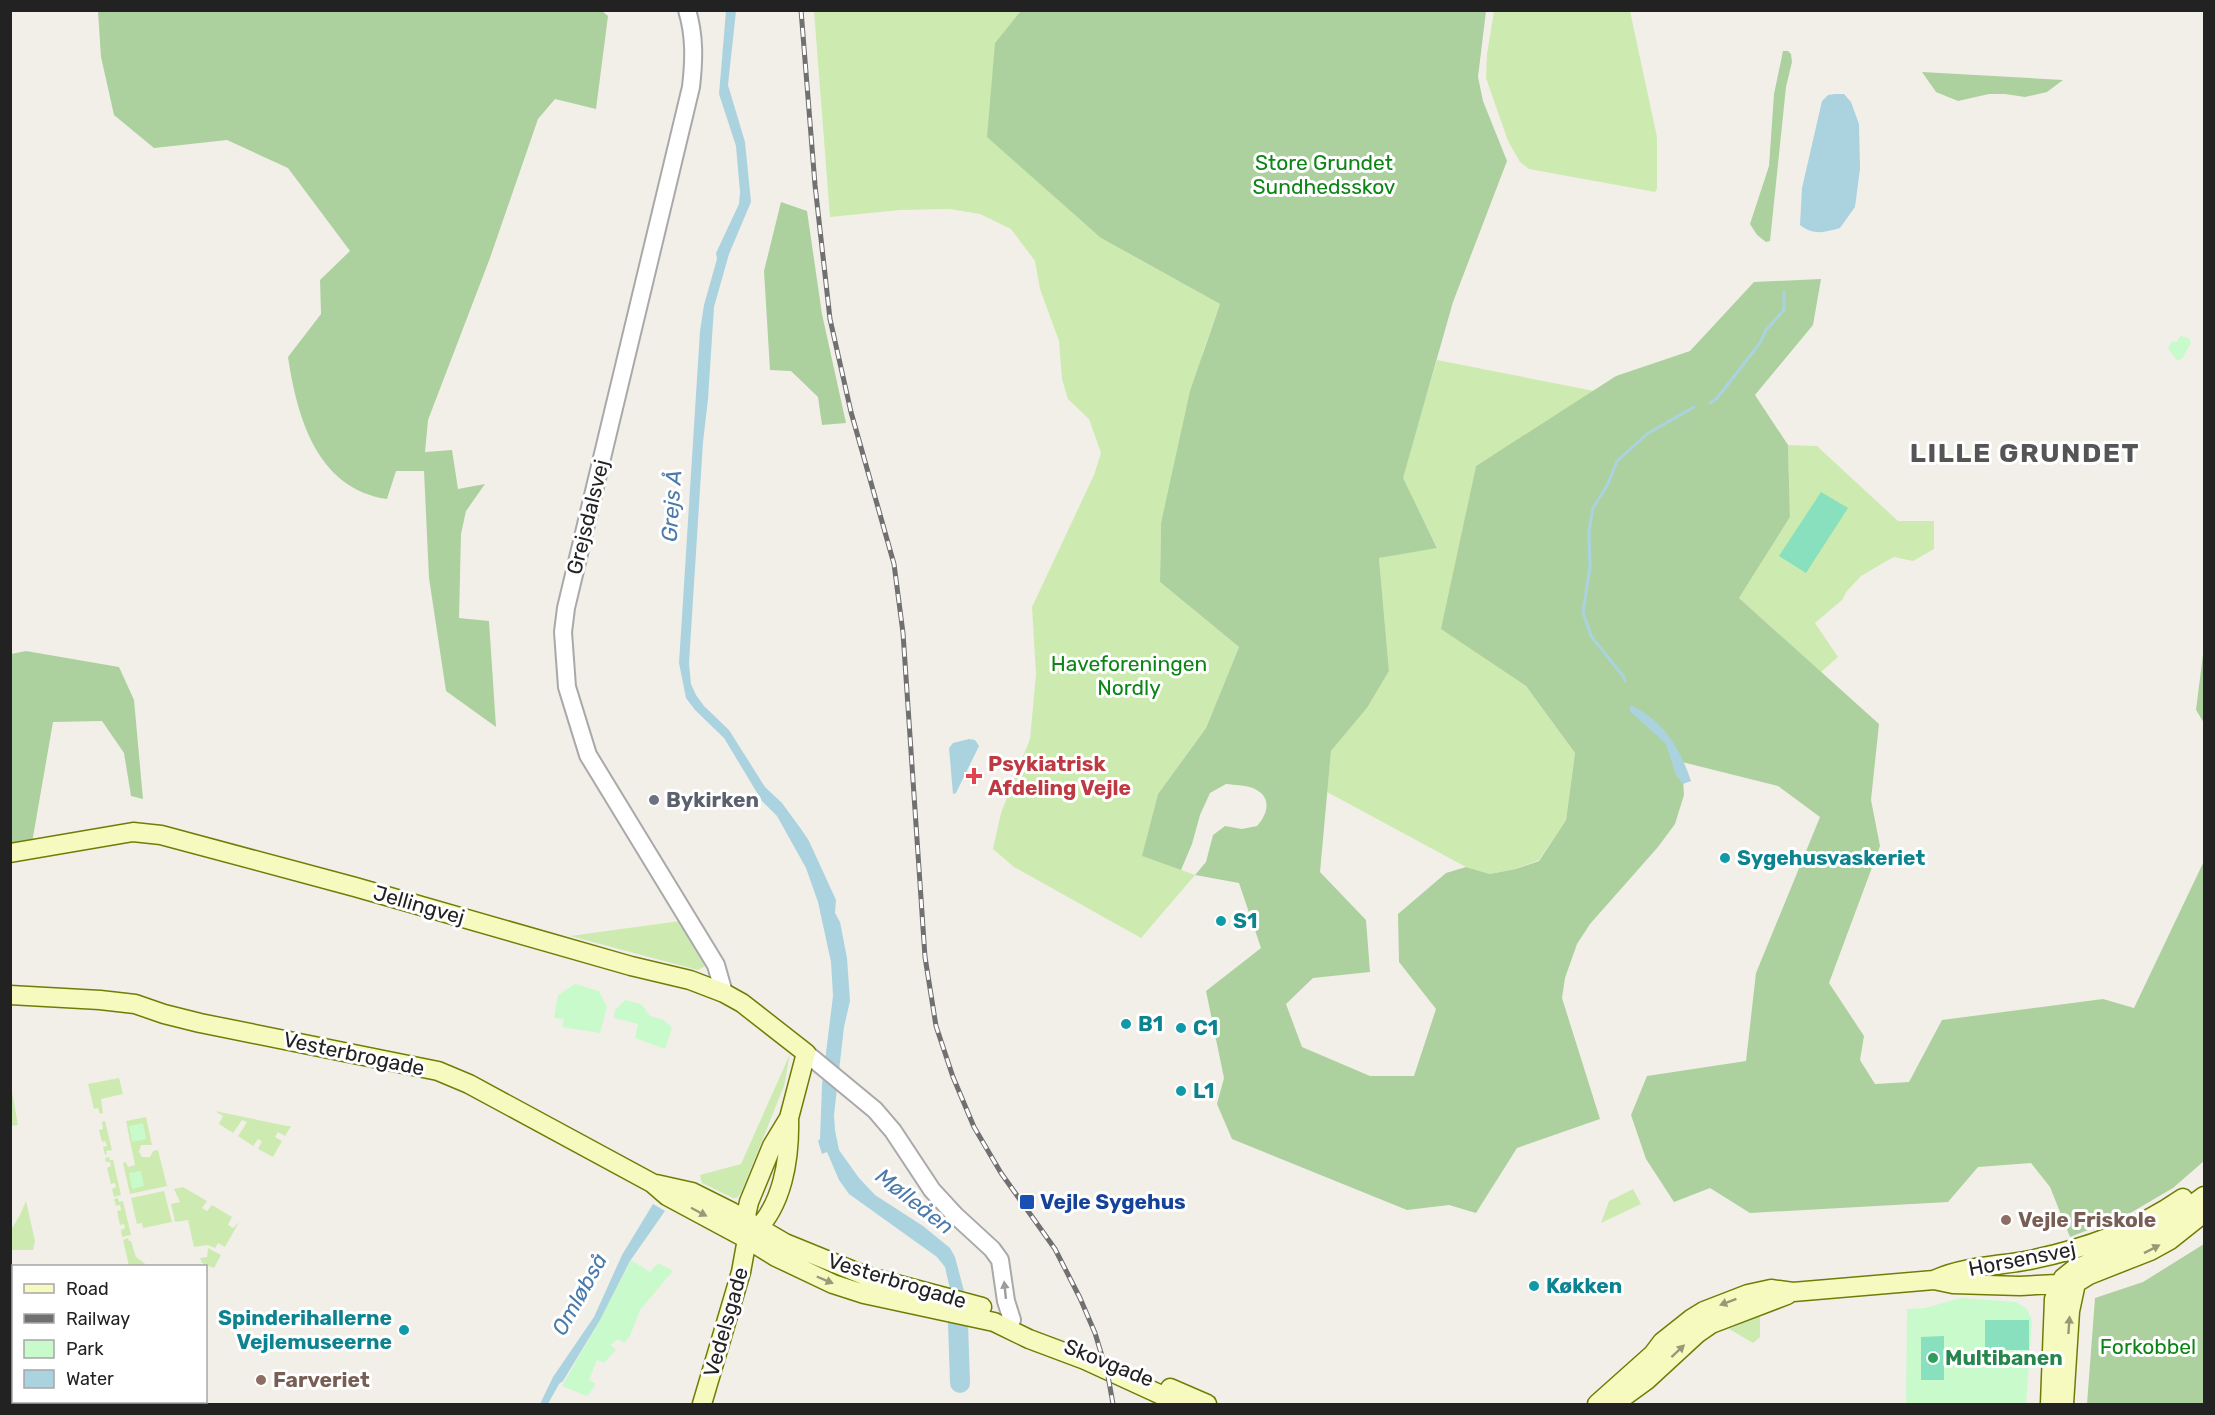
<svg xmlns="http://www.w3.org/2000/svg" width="2215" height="1415" viewBox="0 0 2215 1415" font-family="Rubik,sans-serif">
<rect width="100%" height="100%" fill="#f2efe9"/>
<!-- grass -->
<path fill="#cdebb0" d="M 814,11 L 1020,11 L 1101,238 L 1220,304 L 1204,349 L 1161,523 L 1160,582 L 1239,647 L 1206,728 L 1158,794 L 1143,856 L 1195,875 L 1141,938 L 1014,867 L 993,849 L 1001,813 L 1030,739 L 1036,674 L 1032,607 L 1094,475 L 1101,453 L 1089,419 L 1068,399 L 1062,379 L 1059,341 L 1040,289 L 1035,261 L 1011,229 L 980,214 L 950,209 L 900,210 L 830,217 Z
M 1494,11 L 1630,11 L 1657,137 L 1657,189 L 1655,192 L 1529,169 L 1520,162 L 1508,141 L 1486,78 L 1487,54 Z
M 1437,360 L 1594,391 L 1476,466 L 1442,629 L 1526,686 L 1575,753 L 1566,820 L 1539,860 L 1516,869 L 1490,874 L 1466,867 L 1327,792 L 1331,751 L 1367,708 L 1389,671 L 1379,558 L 1437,547 L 1402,478 Z
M 1788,445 L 1817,446 L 1898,521 L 1934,521 L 1934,549 L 1913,561 L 1894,557 L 1883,563 L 1861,576 L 1847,591 L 1842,600 L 1815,623 L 1838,657 L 1821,672 L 1739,598 L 1790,517 Z
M 680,921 L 707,965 L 698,970 L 570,936 Z
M 790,1054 L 784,1086 L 741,1193 L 737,1198 L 733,1198 L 702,1183 L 700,1175 L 741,1164 Z
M 119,1078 L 123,1094 L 101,1099 L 103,1113 L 100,1114 L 98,1108 L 94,1109 L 88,1084 Z
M 11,1086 L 18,1125 L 11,1126 L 10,1126 Z
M 215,1111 L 287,1126 L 291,1126 L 285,1136 L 278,1132 L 275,1137 L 282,1141 L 273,1157 L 258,1149 L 262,1141 L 258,1139 L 253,1146 L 238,1136 L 247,1122 L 242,1120 L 233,1133 L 219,1124 L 223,1116 Z
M 146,1117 L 152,1145 L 141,1145 L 139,1152 L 142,1157 L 150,1157 L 153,1151 L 158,1150 L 167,1186 L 130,1194 L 123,1163 L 126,1162 L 128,1167 L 135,1165 L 126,1121 Z
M 105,1121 L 112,1150 L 106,1151 L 107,1154 L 105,1155 L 103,1147 L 107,1146 L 105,1141 L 102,1142 L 99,1130 L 103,1129 L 102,1122 Z
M 109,1157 L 110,1160 L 113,1160 L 121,1195 L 114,1197 L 112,1189 L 116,1187 L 115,1183 L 111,1184 L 107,1168 L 111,1166 L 110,1162 L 106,1162 L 105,1158 Z
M 183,1187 L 207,1201 L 202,1208 L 207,1211 L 212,1205 L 232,1217 L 228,1225 L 233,1228 L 239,1222 L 225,1247 L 218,1243 L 215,1248 L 208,1245 L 194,1247 L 188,1220 L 175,1222 L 171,1204 L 180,1202 L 174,1189 Z
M 1633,1189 L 1641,1204 L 1601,1223 L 1609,1201 Z
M 164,1191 L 172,1222 L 143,1228 L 142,1223 L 137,1224 L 131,1198 Z
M 118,1198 L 119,1202 L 123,1201 L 131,1235 L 122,1237 L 121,1230 L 125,1228 L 124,1224 L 120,1225 L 117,1211 L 121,1210 L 120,1205 L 116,1206 L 114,1199 Z
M 26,1201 L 35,1241 L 33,1250 L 11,1250 L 11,1230 L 20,1215 Z
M 128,1238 L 129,1241 L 131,1241 L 136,1257 L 148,1266 L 129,1266 L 123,1240 Z
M 208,1248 L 221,1255 L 214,1268 L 202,1263 L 200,1258 L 207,1257 Z
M 1760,1316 L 1760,1337 L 1753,1343 L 1729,1329 Z"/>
<!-- forest -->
<path fill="#add19e" d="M 602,11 L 608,16 L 596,109 L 555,99 L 538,119 L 490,258 L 428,420 L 425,452 L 452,450 L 458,489 L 485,484 L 466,511 L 461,534 L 459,618 L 489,621 L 496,727 L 446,691 L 429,578 L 424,471 L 396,471 L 387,499 C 317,489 297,417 288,357 L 321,314 L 320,280 L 350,251 L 288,168 L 227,140 L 154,148 L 114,115 L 101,57 L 98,11 Z
M 1020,11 L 1486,11 L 1478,77 L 1483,101 L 1507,161 L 1453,302 L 1403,478 L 1437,548 L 1379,558 L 1389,671 L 1367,708 L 1331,751 L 1320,872 L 1366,920 L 1370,972 L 1313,978 L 1286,1004 L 1302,1047 L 1370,1076 L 1414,1076 L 1436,1009 L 1399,962 L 1398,914 L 1446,873 L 1466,867 L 1490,874 L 1516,869 L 1539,861 L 1566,820 L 1575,753 L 1526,686 L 1441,629 L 1476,466 L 1616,376 L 1690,351 L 1754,282 L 1821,279 L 1813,325 L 1755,395 L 1788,445 L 1790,517 L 1739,598 L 1879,724 L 1871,800 L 1880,846 L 1829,983 L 1864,1036 L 1860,1060 L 1875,1084 L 1909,1082 L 1942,1020 L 2103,999 L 2134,1008 L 2204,861 L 2204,1161 L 2173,1188 L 2127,1215 L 2070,1237 L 2050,1187 L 2031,1163 L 1978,1167 L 1948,1202 L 1750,1213 L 1710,1188 L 1674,1202 L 1646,1159 L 1631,1115 L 1647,1076 L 1746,1061 L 1756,973 L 1820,817 L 1778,786 L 1682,762 L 1684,795 L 1675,824 L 1658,847 L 1590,924 L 1577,944 L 1565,978 L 1562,998 L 1600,1119 L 1517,1148 L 1476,1213 L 1449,1205 L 1407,1210 L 1232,1139 L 1217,1104 L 1224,1078 L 1206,991 L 1261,948 L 1239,883 L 1195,875 L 1206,862 L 1213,835 L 1225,826 L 1242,829 L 1257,826 C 1267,815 1273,798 1255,789 C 1248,785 1234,785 1226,784 L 1210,793 L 1200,815 L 1192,844 L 1181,870 L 1142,856 L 1158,794 L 1206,728 L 1239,647 L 1160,582 L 1161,523 L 1190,391 L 1220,304 L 1101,238 L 987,137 L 995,43 L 1020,12 Z
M 1783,51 L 1788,51 L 1791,54 L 1792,62 L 1786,87 L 1770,241 L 1766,242 L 1757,235 L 1750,224 L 1769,166 L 1774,94 Z
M 1922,72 L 2063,80 L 2047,92 L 2025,97 L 2005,94 L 1989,94 L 1958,101 L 1936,92 Z
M 781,202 L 807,211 L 822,314 L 846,423 L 822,425 L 818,397 L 791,371 L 770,370 L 764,271 Z
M 2204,646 L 2204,723 L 2196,710 Z
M 26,651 L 119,667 L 134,700 L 143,799 L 131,796 L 124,753 L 102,721 L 53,722 L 32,843 L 11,845 L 11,654 Z
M 2204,1244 L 2204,1404 L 2087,1404 L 2095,1298 L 2143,1282 Z"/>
<!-- park -->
<path fill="#c8facc" d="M 2180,336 L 2189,338 L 2191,343 L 2182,359 L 2177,360 L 2168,349 L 2172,341 L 2177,342 Z
M 575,984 L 599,991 L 607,1007 L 600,1033 L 562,1027 L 564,1019 L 554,1018 L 558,995 Z
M 625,1000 L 641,1004 L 650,1016 L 664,1020 L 672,1028 L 665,1049 L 635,1038 L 638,1024 L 614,1018 L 615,1010 Z
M 143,1123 L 146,1139 L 132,1142 L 129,1126 Z
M 141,1171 L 144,1186 L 132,1189 L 129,1173 Z
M 631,1260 L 650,1272 L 658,1263 L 673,1271 L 640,1310 L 630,1336 L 624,1343 L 618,1339 L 611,1345 L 616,1350 L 604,1363 L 597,1360 L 589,1380 L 596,1384 L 587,1396 L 562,1386 L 600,1320 Z
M 1961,1298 L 2016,1302 L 2027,1309 L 2032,1321 L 2026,1404 L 1906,1404 L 1907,1309 L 1925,1308 Z
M 132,1402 L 183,1402 L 184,1404 L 133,1404 Z"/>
<!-- pitch -->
<path fill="#88e0be" d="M 1821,492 L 1848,508 L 1806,573 L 1779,556 Z
M 1985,1320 L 2029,1320 L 2029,1350 L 1985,1350 Z
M 1944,1336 L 1944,1380 L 1921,1380 L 1921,1337 Z"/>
<!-- water -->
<path fill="#aad3df" d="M 726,11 L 736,11 L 728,85 L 745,142 L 751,202 L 729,254 L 714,307 L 708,399 L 703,442 L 689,663 L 691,684 L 696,695 L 704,706 L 729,730 L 765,787 L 782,803 L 801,829 L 809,841 L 836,900 L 835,913 L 840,922 L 847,958 L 850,1001 L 844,1027 L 834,1115 L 835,1130 L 839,1150 L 859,1178 L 875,1195 L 923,1226 L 950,1248 L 955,1257 L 964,1291 L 950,1289 L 945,1267 L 937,1257 L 849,1194 L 839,1180 L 827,1152 L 822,1154 L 818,1141 L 820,1139 L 822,1085 L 833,996 L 831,962 L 818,902 L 806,868 L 777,816 L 762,801 L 724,738 L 695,710 L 686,698 L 679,663 L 681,632 L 700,331 L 704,305 L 717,259 L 716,253 L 739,204 L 740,192 L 736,146 L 719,94 Z
M 1835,94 L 1844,94 L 1851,102 L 1859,124 L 1860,169 L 1855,207 L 1840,228 C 1826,232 1813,236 1800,225 L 1802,188 L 1822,101 L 1828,95 Z
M 1630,705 C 1663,720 1680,748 1691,781 L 1683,784 L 1676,775 L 1666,744 L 1630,711 Z
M 969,739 L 975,740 L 979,746 L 956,793 L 953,794 L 949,748 L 953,743 Z
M 653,1204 L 665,1211 L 630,1261 L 600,1320 L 563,1381 L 559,1384 L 548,1404 L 540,1404 L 553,1377 L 594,1317 L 622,1255 Z"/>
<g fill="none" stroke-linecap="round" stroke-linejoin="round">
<!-- stream -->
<path stroke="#aad3df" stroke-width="3" d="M 1710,403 L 1716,399 L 1725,388 L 1760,343 L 1766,330 L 1784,310 L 1784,292
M 1625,681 L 1623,676 L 1591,636 L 1583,612 L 1590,567 L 1589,531 L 1593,508 L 1607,486 L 1617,461 L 1647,434 L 1694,407"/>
<!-- river -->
<path stroke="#aad3df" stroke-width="20" d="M 958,1323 L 960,1383"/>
<defs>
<path id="tertiary" d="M 687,10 C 695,36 694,61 691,87 L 566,608 L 563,632 L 567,687 L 588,755 L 716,965 L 724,993
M 806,1053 L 875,1110 L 893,1131 L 932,1190 L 955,1215 L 992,1249 L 1000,1260 L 1006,1301 L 1012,1320"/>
<path id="secondary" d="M 10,853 L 133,832 L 161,835 L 355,887 L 631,966 L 690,980 L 724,993 L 742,1003 L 806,1053 L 789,1118 L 772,1146 L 749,1202 L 745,1220 L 747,1239 L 741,1272 L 702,1404
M 10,995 L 100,1000 L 135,1004 L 164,1014 L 200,1023 L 438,1071 L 469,1084 L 652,1183 L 667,1196 L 747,1239 L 776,1257 L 833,1284 L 864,1294 L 994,1322 L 1029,1339 L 1085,1360 L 1181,1404
M 656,1184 L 692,1192 L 732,1212 L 785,1243 L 866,1276 L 982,1307
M 751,1235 C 783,1208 790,1158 789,1118
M 1936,1279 C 1965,1266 1999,1266 2030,1260 C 2087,1248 2135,1231 2183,1198
M 1170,1388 L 1207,1404
M 1597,1404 L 1653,1354 L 1662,1342 L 1691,1319 L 1704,1311 L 1748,1294 L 1771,1289 L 1793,1292 L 1934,1280 L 1953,1284 L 2020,1286 L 2076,1283 L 2089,1275 L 2150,1251 L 2170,1240 L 2204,1213
M 1614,1404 L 1647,1380 L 1698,1333 L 1711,1324 L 1787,1295
M 2050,1404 L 2054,1299 L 2063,1278 L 2073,1270 L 2121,1249 L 2158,1230 L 2204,1196
M 2064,1404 L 2070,1311 L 2076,1283"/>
</defs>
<!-- tertiary casing -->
<use href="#tertiary" stroke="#a9a9a9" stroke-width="20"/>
<!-- secondary casing -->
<use href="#secondary" stroke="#707d05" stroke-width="21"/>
<!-- tertiary -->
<use href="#tertiary" stroke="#fff" stroke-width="16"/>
<!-- secondary -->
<use href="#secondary" stroke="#f7fabf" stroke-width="18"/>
<defs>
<path id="rail" d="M 801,10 L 815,185 L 830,319 L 851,412 L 894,564 L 903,633 L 925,957 L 936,1026 L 953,1077 L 974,1127 L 1001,1173 L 1055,1249 L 1080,1298 L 1095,1333 L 1108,1376 L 1113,1404"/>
</defs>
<!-- rail casing -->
<use href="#rail" stroke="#707070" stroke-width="5"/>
<!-- rail -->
<use href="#rail" stroke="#fff" stroke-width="3" stroke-dasharray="9" stroke-linecap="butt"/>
</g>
<!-- one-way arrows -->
<defs><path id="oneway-solid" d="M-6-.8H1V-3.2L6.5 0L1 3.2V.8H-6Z" transform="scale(1.5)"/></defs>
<g fill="#979978">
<use href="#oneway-solid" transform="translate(699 1212) rotate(28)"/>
<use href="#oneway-solid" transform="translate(2152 1249) rotate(-27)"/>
<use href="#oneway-solid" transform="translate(825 1280) rotate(23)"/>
<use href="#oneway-solid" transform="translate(1728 1302) rotate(159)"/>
<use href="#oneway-solid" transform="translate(2069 1325) rotate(-86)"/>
<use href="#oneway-solid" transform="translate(1678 1351) rotate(-43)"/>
</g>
<use fill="#9c9c9c" href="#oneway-solid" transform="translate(1005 1290) rotate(-96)"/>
<!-- markers -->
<path fill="#e0444e" stroke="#fff" stroke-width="2" d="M971 767h6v6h6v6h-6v6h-6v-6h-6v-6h6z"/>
<circle fill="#6b7280" stroke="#fff" stroke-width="2" cx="654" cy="800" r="6"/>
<g fill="#0f9aa8" stroke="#fff" stroke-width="2">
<circle cx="1725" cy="858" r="6"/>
<circle cx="1221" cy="921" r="6"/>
<circle cx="1126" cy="1024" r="6"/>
<circle cx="1181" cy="1028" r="6"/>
<circle cx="1181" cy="1091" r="6"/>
<circle cx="1534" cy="1286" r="6"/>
<circle cx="404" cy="1330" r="6"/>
</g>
<rect fill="#1a4fb4" stroke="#fff" stroke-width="2" x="1019" y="1194" width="16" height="16" rx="3"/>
<g fill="#8d6e63" stroke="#fff" stroke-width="2">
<circle cx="2006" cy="1220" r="6"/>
<circle cx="261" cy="1380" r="6"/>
</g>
<circle fill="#2e9e5b" stroke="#fff" stroke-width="2" cx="1933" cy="1358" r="6"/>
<g text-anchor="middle" stroke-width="6" stroke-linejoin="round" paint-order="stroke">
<!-- park labels -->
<g font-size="21" fill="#0c8416" stroke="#fff">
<text x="1324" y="170">Store Grundet<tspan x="1324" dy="24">Sundhedsskov</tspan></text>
<text x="1129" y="671">Haveforeningen<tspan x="1129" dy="24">Nordly</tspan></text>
<text x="2148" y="1354">Forkobbel</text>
</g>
<!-- street labels -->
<g font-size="21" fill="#222" stroke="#fff">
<text transform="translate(588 517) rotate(-76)" y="7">Grejsdalsvej</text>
<text transform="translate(419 905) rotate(16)" y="7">Jellingvej</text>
<text transform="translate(354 1054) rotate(12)" y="7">Vesterbrogade</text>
<text transform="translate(2022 1259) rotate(-11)" y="7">Horsensvej</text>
<text transform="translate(897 1281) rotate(17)" y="7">Vesterbrogade</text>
<text transform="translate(726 1322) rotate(-74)" y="7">Vedelsgade</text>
<text transform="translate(1109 1363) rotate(22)" y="7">Skovgade</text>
</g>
<!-- health labels -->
<g font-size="21" font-weight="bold" fill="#be3a42" stroke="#fff" text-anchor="start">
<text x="988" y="771">Psykiatrisk<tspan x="988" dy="24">Afdeling Vejle</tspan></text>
</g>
<!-- worship labels -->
<g font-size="21" font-weight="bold" fill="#5b616d" stroke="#fff" text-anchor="start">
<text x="666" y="807">Bykirken</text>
</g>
<!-- culture labels -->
<g font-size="21" font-weight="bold" fill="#0d838f" stroke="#fff" text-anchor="start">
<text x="1737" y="865">Sygehusvaskeriet</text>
<text x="1233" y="928">S1</text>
<text x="1138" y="1031">B1</text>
<text x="1193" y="1035">C1</text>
<text x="1193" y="1098">L1</text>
<text x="1546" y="1293">Køkken</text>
<text x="392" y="1325" text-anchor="end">Spinderihallerne<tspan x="392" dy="24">Vejlemuseerne</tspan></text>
</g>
<!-- transit labels -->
<g font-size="21" font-weight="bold" fill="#164399" stroke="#fff" text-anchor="start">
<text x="1040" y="1209">Vejle Sygehus</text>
</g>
<!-- education labels -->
<g font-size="21" font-weight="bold" fill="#785e54" stroke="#fff" text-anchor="start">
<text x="2018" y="1227">Vejle Friskole</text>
<text x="273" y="1387">Farveriet</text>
</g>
<!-- leisure labels -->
<g font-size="21" font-weight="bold" fill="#27864d" stroke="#fff" text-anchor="start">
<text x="1945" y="1365">Multibanen</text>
</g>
<!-- water labels -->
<g font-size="22" font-style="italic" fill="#4a7aab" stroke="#fff">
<text transform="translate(671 506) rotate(-86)" y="8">Grejs Å</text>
<text transform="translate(915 1201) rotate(38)" y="8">Mølleåen</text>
<text transform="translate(579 1294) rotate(-61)" y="8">Omløbså</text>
</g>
<!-- district labels -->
<g font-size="27" font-weight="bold" letter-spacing="1.5" fill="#555" stroke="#fff">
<text x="2025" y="462">LILLE GRUNDET</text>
</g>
</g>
<!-- border -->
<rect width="2215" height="1415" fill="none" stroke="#222222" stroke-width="24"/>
<!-- legend -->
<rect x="12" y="1265" width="195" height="138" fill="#ffffff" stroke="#a7a7a7" stroke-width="1.5"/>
<rect x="24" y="1284" width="30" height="9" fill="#f7fabf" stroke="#a7a7a7" stroke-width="1.5"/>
<text x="66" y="1295" font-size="18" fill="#222222">Road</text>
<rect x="24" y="1314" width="30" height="9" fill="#707070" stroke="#a7a7a7" stroke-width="1.5"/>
<text x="66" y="1325" font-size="18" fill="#222222">Railway</text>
<rect x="24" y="1340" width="30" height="18" fill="#c8facc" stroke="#a7a7a7" stroke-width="1.5"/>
<text x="66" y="1355" font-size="18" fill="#222222">Park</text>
<rect x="24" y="1370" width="30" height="18" fill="#aad3df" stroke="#a7a7a7" stroke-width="1.5"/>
<text x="66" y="1385" font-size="18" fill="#222222">Water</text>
</svg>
